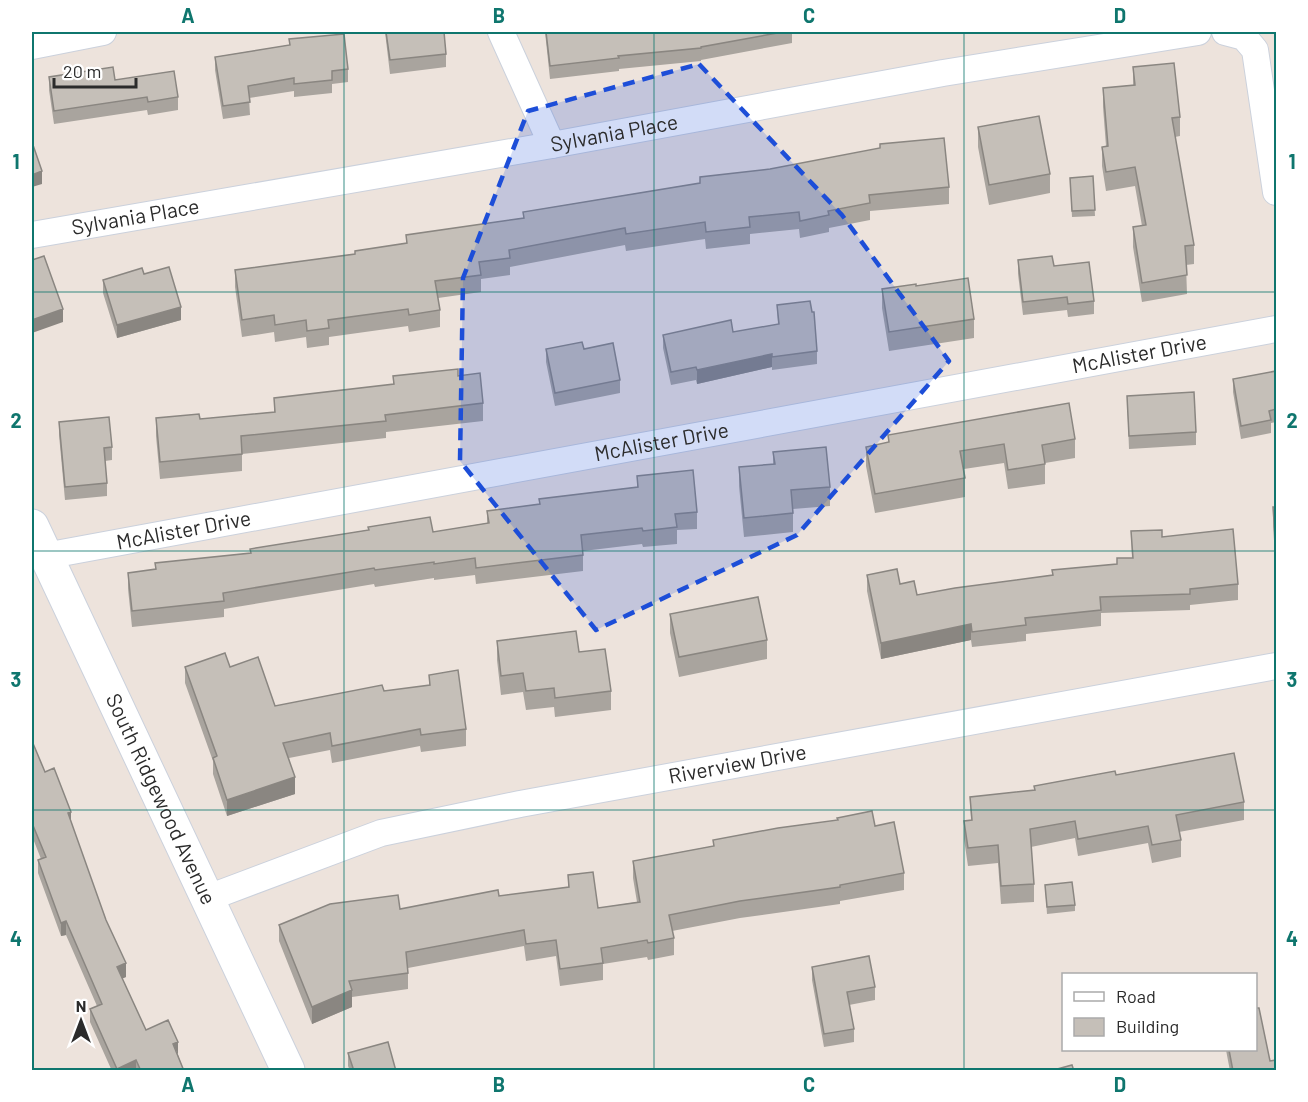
<svg xmlns="http://www.w3.org/2000/svg" width="1308" height="1102" viewBox="0 0 1308 1102" font-family="Barlow,sans-serif">
<rect width="100%" height="100%" fill="#ede3dc"/>
<g fill="none" stroke-linecap="round" stroke-linejoin="round">
<defs>
<g id="street">
<path d="M 501,32 L 552,145"/>
<path d="M 1225,32 L 1244,37 L 1255,50 L 1276,192"/>
<path d="M 32,46 L 103,32"/>
<path id="s1" d="M 32,235 L 552,145 L 943,73 L 1198,32"/>
<path id="s2" d="M 45,556 L 1276,329"/>
<path id="s3" d="M 208,898 L 381,833 L 520,804 L 1276,666"/>
</g>
<g id="secondary">
<path id="s4" d="M 32,526 L 288,1070"/>
</g>
</defs>
<!-- street casing -->
<use href="#street" stroke="#cbd1dc" stroke-width="28"/>
<!-- secondary casing -->
<use href="#secondary" stroke="#cbd1dc" stroke-width="35"/>
<!-- street -->
<use href="#street" stroke="#fff" stroke-width="26"/>
<!-- secondary -->
<use href="#secondary" stroke="#fff" stroke-width="33"/>
</g>
<!-- wall -->
<path fill="#a9a49e" d="M 385,32 L 444,32 L 446,54 L 446,67 L 390,74 Z
M 545,32 L 792,32 L 792,43 L 701,60 L 701,61 L 619,69 L 619,71 L 550,79 Z
M 289,39 L 348,69 L 348,82 L 332,84 L 332,93 L 294,97 L 294,91 L 249,98 L 250,115 L 223,119 L 215,70 L 215,57 L 289,45 Z
M 1133,67 L 1180,117 L 1180,136 L 1175,137 L 1194,245 L 1194,264 L 1186,265 L 1187,294 L 1142,302 L 1133,247 L 1133,227 L 1142,226 L 1135,186 L 1106,191 L 1102,166 L 1102,147 L 1106,146 L 1103,107 L 1103,88 L 1133,85 Z
M 49,77 L 115,80 L 178,97 L 178,110 L 148,115 L 147,110 L 54,124 L 49,90 Z
M 978,127 L 1050,174 L 1050,193 L 989,205 L 978,147 Z
M 1093,176 L 1095,216 L 1072,217 L 1070,178 Z
M 700,177 L 949,187 L 949,204 L 870,211 L 870,220 L 829,228 L 829,232 L 800,238 L 799,229 L 750,234 L 750,244 L 706,249 L 705,239 L 626,251 L 625,245 L 510,267 L 510,275 L 481,279 L 481,292 L 438,298 L 440,310 L 440,327 L 409,332 L 408,326 L 329,337 L 329,345 L 307,348 L 306,337 L 275,342 L 274,332 L 242,337 L 235,287 L 235,270 L 355,254 L 406,243 L 406,235 L 523,218 L 523,212 L 700,183 Z
M 1018,260 L 1054,266 L 1094,301 L 1094,314 L 1068,317 L 1067,310 L 1023,315 L 1018,274 Z
M 144,274 L 181,320 L 117,338 L 103,293 L 103,280 Z
M 916,286 L 974,319 L 974,338 L 889,351 L 882,308 L 882,289 Z
M 777,305 L 817,351 L 817,364 L 772,370 L 772,367 L 697,384 L 696,380 L 671,385 L 663,348 L 663,335 L 733,332 L 778,325 Z
M 546,349 L 584,349 L 620,380 L 620,393 L 555,406 L 546,362 Z
M 1276,371 L 1276,422 L 1271,423 L 1271,433 L 1241,439 L 1233,392 L 1233,379 Z
M 393,376 L 458,376 L 483,403 L 483,421 L 386,432 L 386,438 L 242,454 L 242,471 L 160,479 L 156,436 L 156,418 L 200,419 L 274,412 L 274,398 L 393,385 Z
M 1127,396 L 1196,432 L 1196,445 L 1129,449 Z
M 59,422 L 112,447 L 112,460 L 105,461 L 107,483 L 107,496 L 65,500 L 59,435 Z
M 888,435 L 1075,439 L 1075,458 L 1045,463 L 1045,484 L 1008,489 L 1004,463 L 964,469 L 965,478 L 965,497 L 875,513 L 866,466 L 866,447 L 888,443 Z
M 773,452 L 830,487 L 830,506 L 793,509 L 793,532 L 744,537 L 739,486 L 739,467 L 773,464 Z
M 637,476 L 697,512 L 697,529 L 677,530 L 677,544 L 643,547 L 642,544 L 583,551 L 583,571 L 476,584 L 475,575 L 434,580 L 434,578 L 375,587 L 374,584 L 224,609 L 224,617 L 132,627 L 128,589 L 128,573 L 155,570 L 155,563 L 250,553 L 250,549 L 368,530 L 368,527 L 433,532 L 487,523 L 487,511 L 539,504 L 539,499 L 637,487 Z
M 1273,507 L 1276,507 L 1276,570 L 1273,526 Z
M 1131,531 L 1162,537 L 1238,584 L 1238,600 L 1190,605 L 1190,610 L 1101,613 L 1101,626 L 1026,634 L 1026,641 L 972,647 L 971,640 L 881,659 L 867,591 L 867,575 L 900,584 L 917,595 L 1052,575 L 1052,570 L 1117,564 L 1132,558 Z
M 670,614 L 767,640 L 767,659 L 679,677 L 670,633 Z
M 497,641 L 579,652 L 611,691 L 611,710 L 555,717 L 554,707 L 526,710 L 523,692 L 501,695 L 497,660 Z
M 185,667 L 230,667 L 275,706 L 384,691 L 429,686 L 429,675 L 466,729 L 466,746 L 421,752 L 420,746 L 332,763 L 330,750 L 289,758 L 295,794 L 227,816 L 213,774 L 213,761 L 185,683 Z
M 32,741 L 45,772 L 71,823 L 126,977 L 122,978 L 146,1030 L 178,1055 L 184,1071 L 112,1071 L 90,1022 L 90,1009 L 97,1006 L 66,935 L 61,936 L 38,873 L 38,860 L 41,859 L 32,836 Z
M 1116,775 L 1244,802 L 1244,820 L 1179,832 L 1181,840 L 1181,857 L 1152,863 L 1148,843 L 1078,856 L 1075,838 L 1031,847 L 1034,884 L 1034,902 L 1001,904 L 998,863 L 968,866 L 964,839 L 964,821 L 971,820 L 970,797 L 1034,790 L 1034,786 Z
M 875,826 L 904,873 L 904,890 L 840,901 L 840,904 L 740,918 L 672,931 L 674,938 L 674,955 L 648,960 L 647,957 L 603,964 L 603,980 L 560,986 L 556,956 L 526,961 L 524,946 L 408,968 L 408,989 L 352,997 L 352,1007 L 312,1024 L 279,941 L 279,925 L 568,887 L 568,875 L 598,908 L 637,902 L 633,878 L 633,861 L 713,846 L 713,840 Z
M 1045,885 L 1075,905 L 1075,911 L 1047,914 Z
M 812,967 L 875,987 L 875,1000 L 849,1005 L 854,1029 L 854,1042 L 824,1047 L 812,980 Z
M 1226,1050 L 1256,1050 L 1270,1061 L 1276,1071 L 1230,1071 Z
M 348,1053 L 396,1071 L 350,1071 L 348,1066 Z"/>
<!-- shaded-wall -->
<path fill="#8a8681" d="M 42,171 L 42,184 L 32,187 L 32,175 Z
M 181,307 L 181,320 L 117,338 L 117,325 Z
M 63,309 L 63,322 L 32,333 L 32,320 Z
M 772,354 L 772,367 L 697,384 L 697,370 Z
M 971,624 L 971,640 L 881,659 L 881,643 Z
M 295,777 L 295,794 L 227,816 L 227,800 Z
M 71,812 L 71,825 L 68,813 Z
M 66,921 L 66,935 L 61,936 L 61,923 Z
M 126,963 L 126,977 L 117,981 L 117,967 Z
M 352,990 L 352,1007 L 312,1024 L 312,1007 Z
M 178,1042 L 178,1055 L 173,1044 Z
M 136,1060 L 136,1071 L 117,1071 L 117,1069 Z"/>
<!-- building -->
<path fill="#c5bfb8" stroke="#8a8681" stroke-width="1.5" d="M 386,32 L 444,32 L 446,54 L 390,60 Z
M 546,32 L 783,32 L 701,47 L 701,48 L 618,56 L 619,58 L 550,66 Z
M 344,34 L 348,69 L 332,71 L 332,80 L 294,84 L 294,78 L 248,86 L 250,102 L 223,106 L 215,57 L 290,45 L 289,39 Z
M 1174,63 L 1180,117 L 1172,118 L 1194,245 L 1185,246 L 1187,275 L 1142,283 L 1133,227 L 1146,225 L 1135,167 L 1106,172 L 1102,147 L 1108,146 L 1103,88 L 1135,85 L 1133,67 Z
M 113,67 L 115,80 L 174,71 L 178,97 L 148,102 L 147,97 L 54,111 L 49,77 Z
M 1039,116 L 1050,174 L 989,185 L 978,127 Z
M 944,138 L 949,187 L 869,195 L 870,203 L 828,211 L 829,215 L 800,221 L 799,212 L 749,217 L 750,227 L 706,232 L 705,222 L 626,234 L 625,228 L 509,250 L 510,258 L 479,262 L 481,275 L 435,281 L 440,310 L 409,315 L 408,309 L 328,320 L 329,328 L 307,331 L 306,320 L 275,325 L 274,315 L 242,320 L 235,270 L 355,254 L 355,251 L 407,243 L 406,235 L 524,218 L 523,212 L 700,183 L 700,177 L 770,169 L 880,148 L 880,144 Z
M 33,145 L 42,171 L 32,175 L 32,146 Z
M 1093,176 L 1095,210 L 1072,211 L 1070,178 Z
M 44,256 L 63,309 L 32,320 L 32,260 Z
M 1052,256 L 1054,266 L 1089,262 L 1094,301 L 1068,304 L 1067,297 L 1023,302 L 1018,260 Z
M 169,267 L 181,307 L 117,325 L 103,280 L 142,268 L 144,274 Z
M 968,278 L 974,319 L 889,332 L 882,289 L 916,284 L 916,286 Z
M 810,301 L 812,312 L 814,312 L 817,351 L 772,357 L 772,354 L 697,370 L 696,367 L 671,372 L 663,335 L 731,320 L 733,332 L 779,324 L 777,305 Z
M 582,342 L 584,349 L 613,343 L 620,380 L 555,393 L 546,349 Z
M 458,369 L 458,376 L 480,373 L 483,403 L 385,415 L 386,421 L 241,436 L 242,454 L 160,462 L 156,418 L 199,414 L 200,419 L 275,412 L 274,398 L 394,384 L 393,376 Z
M 1276,371 L 1276,409 L 1269,411 L 1271,420 L 1241,426 L 1233,379 Z
M 1194,392 L 1196,432 L 1129,436 L 1127,396 Z
M 1069,403 L 1075,439 L 1042,445 L 1045,464 L 1008,470 L 1004,444 L 960,451 L 965,478 L 875,494 L 866,447 L 889,442 L 888,435 Z
M 109,417 L 112,447 L 104,448 L 107,483 L 65,487 L 59,422 Z
M 826,447 L 830,487 L 791,490 L 793,513 L 744,518 L 739,467 L 775,464 L 773,452 Z
M 693,470 L 697,512 L 675,514 L 677,527 L 643,531 L 642,528 L 581,535 L 583,555 L 476,568 L 475,558 L 434,564 L 434,562 L 375,570 L 374,568 L 223,593 L 224,601 L 132,611 L 128,573 L 156,569 L 155,563 L 251,553 L 250,549 L 369,530 L 368,527 L 430,517 L 433,532 L 489,523 L 487,511 L 540,504 L 539,499 L 638,487 L 637,476 Z
M 1273,507 L 1276,507 L 1276,550 Z
M 1233,529 L 1238,584 L 1190,589 L 1190,594 L 1100,597 L 1101,610 L 1025,618 L 1026,625 L 972,632 L 971,624 L 881,643 L 867,575 L 897,569 L 900,584 L 914,581 L 917,595 L 955,588 L 1053,575 L 1052,570 L 1117,564 L 1117,558 L 1133,558 L 1131,531 L 1162,530 L 1162,537 Z
M 758,597 L 767,640 L 679,657 L 670,614 Z
M 576,631 L 579,652 L 605,649 L 611,691 L 555,698 L 554,688 L 526,691 L 523,673 L 501,676 L 497,641 Z
M 225,653 L 230,667 L 258,657 L 275,706 L 382,685 L 384,691 L 430,685 L 429,675 L 458,670 L 466,729 L 421,735 L 420,729 L 332,746 L 330,733 L 283,743 L 295,777 L 227,800 L 213,758 L 217,756 L 185,667 Z
M 32,741 L 45,772 L 54,768 L 71,812 L 68,813 L 106,920 L 126,963 L 117,967 L 146,1030 L 168,1020 L 178,1042 L 173,1044 L 184,1071 L 141,1071 L 136,1060 L 117,1069 L 90,1009 L 102,1004 L 66,921 L 61,923 L 38,860 L 46,857 L 32,823 Z
M 1234,753 L 1244,802 L 1176,815 L 1181,840 L 1152,845 L 1148,826 L 1078,839 L 1075,821 L 1030,829 L 1034,884 L 1001,886 L 998,845 L 968,848 L 964,821 L 972,820 L 970,797 L 1035,790 L 1034,786 L 1115,771 L 1116,775 Z
M 872,811 L 875,826 L 894,822 L 904,873 L 840,885 L 840,887 L 740,901 L 669,915 L 674,938 L 648,943 L 647,940 L 601,948 L 603,963 L 560,969 L 556,940 L 526,944 L 524,930 L 406,952 L 408,973 L 349,981 L 352,990 L 312,1007 L 279,925 L 330,904 L 398,895 L 400,909 L 498,890 L 499,896 L 569,887 L 568,875 L 593,872 L 598,908 L 640,902 L 633,861 L 714,846 L 713,840 L 778,828 L 838,820 L 837,818 Z
M 1072,882 L 1075,905 L 1047,907 L 1045,885 Z
M 869,956 L 875,987 L 847,992 L 854,1029 L 824,1034 L 812,967 Z
M 1256,1008 L 1259,1008 L 1270,1061 L 1276,1060 L 1276,1071 L 1233,1071 L 1229,1050 L 1256,1050 Z
M 388,1042 L 396,1071 L 354,1071 L 348,1053 Z
M 1072,1065 L 1074,1071 L 1050,1071 Z"/>
<!-- marked area -->
<path fill="#1d4ed8" fill-opacity="0.2" stroke="#1d4ed8" stroke-width="4.5" stroke-dasharray="12 8" stroke-linejoin="round" d="M 699,64 L 842,215 L 949,361 L 797,535 L 596,630 L 460,461 L 463,278 L 528,111 Z"/>
<!-- grid -->
<path fill="none" stroke="#0f766e" stroke-width="1.5" stroke-opacity="0.55" d="M 344,32 L 344,1070M 654,32 L 654,1070M 964,32 L 964,1070M 32,292 L 1276,292M 32,551 L 1276,551M 32,810 L 1276,810"/>
<g text-anchor="middle" stroke-width="6" stroke-linejoin="round" paint-order="stroke">
<!-- street labels -->
<g font-size="21" fill="#2b2b2b" stroke="#fff">
<text dy="7" stroke="none"><textPath href="#s1" startOffset="591">Sylvania Place</textPath></text>
<text dy="7" stroke="none"><textPath href="#s1" startOffset="105">Sylvania Place</textPath></text>
<text dy="7" stroke="none"><textPath href="#s2" startOffset="1113">McAlister Drive</textPath></text>
<text dy="7" stroke="none"><textPath href="#s2" startOffset="627">McAlister Drive</textPath></text>
<text dy="7" stroke="none"><textPath href="#s2" startOffset="141">McAlister Drive</textPath></text>
<text dy="7" stroke="none"><textPath href="#s3" startOffset="548">Riverview Drive</textPath></text>
<text dy="7" stroke="none"><textPath href="#s4" startOffset="302">South Ridgewood Avenue</textPath></text>
</g>
</g>
<!-- border -->
<rect width="1308" height="1102" fill="none" stroke="#ffffff" stroke-width="66"/>
<!-- legend -->
<rect x="1062" y="973" width="195" height="78" fill="#ffffff" stroke="#aaaaaa" stroke-width="1.5"/>
<rect x="1074" y="992" width="30" height="9" fill="#ffffff" stroke="#aaaaaa" stroke-width="1.5"/>
<text x="1116" y="1003" font-size="18" fill="#2b2b2b">Road</text>
<rect x="1074" y="1018" width="30" height="18" fill="#c5bfb8" stroke="#aaaaaa" stroke-width="1.5"/>
<text x="1116" y="1033" font-size="18" fill="#2b2b2b">Building</text>
<!-- north arrow -->
<g transform="translate(81 1021)" stroke="#ffffff" stroke-width="4.5" paint-order="stroke">
<path d="M0-4.5L10 22L0 15L-10 22Z" fill="#2b2b2b"/>
<text y="-9" font-size="16" font-weight="bold" text-anchor="middle" fill="#2b2b2b">N</text>
</g>
<!-- scale -->
<path d="M54 78v9h82v-9" fill="none" stroke="#2b2b2b" stroke-width="3"/>
<text x="63" y="78" font-size="18" fill="#2b2b2b" stroke="#ffffff" stroke-width="4.5" paint-order="stroke">20 m</text>
<rect x="33" y="33" width="1242" height="1036" fill="none" stroke="#0f766e" stroke-width="2"/>
<g font-size="20" text-anchor="middle" font-weight="bold" fill="#0f766e">
<text x="188" y="23">A</text>
<text x="499" y="23">B</text>
<text x="809" y="23">C</text>
<text x="1120" y="23">D</text>
<text x="16" y="169">1</text>
<text x="1292" y="169">1</text>
<text x="16" y="428">2</text>
<text x="1292" y="428">2</text>
<text x="16" y="687">3</text>
<text x="1292" y="687">3</text>
<text x="16" y="946">4</text>
<text x="1292" y="946">4</text>
<text x="188" y="1092">A</text>
<text x="499" y="1092">B</text>
<text x="809" y="1092">C</text>
<text x="1120" y="1092">D</text>
</g>
</svg>
